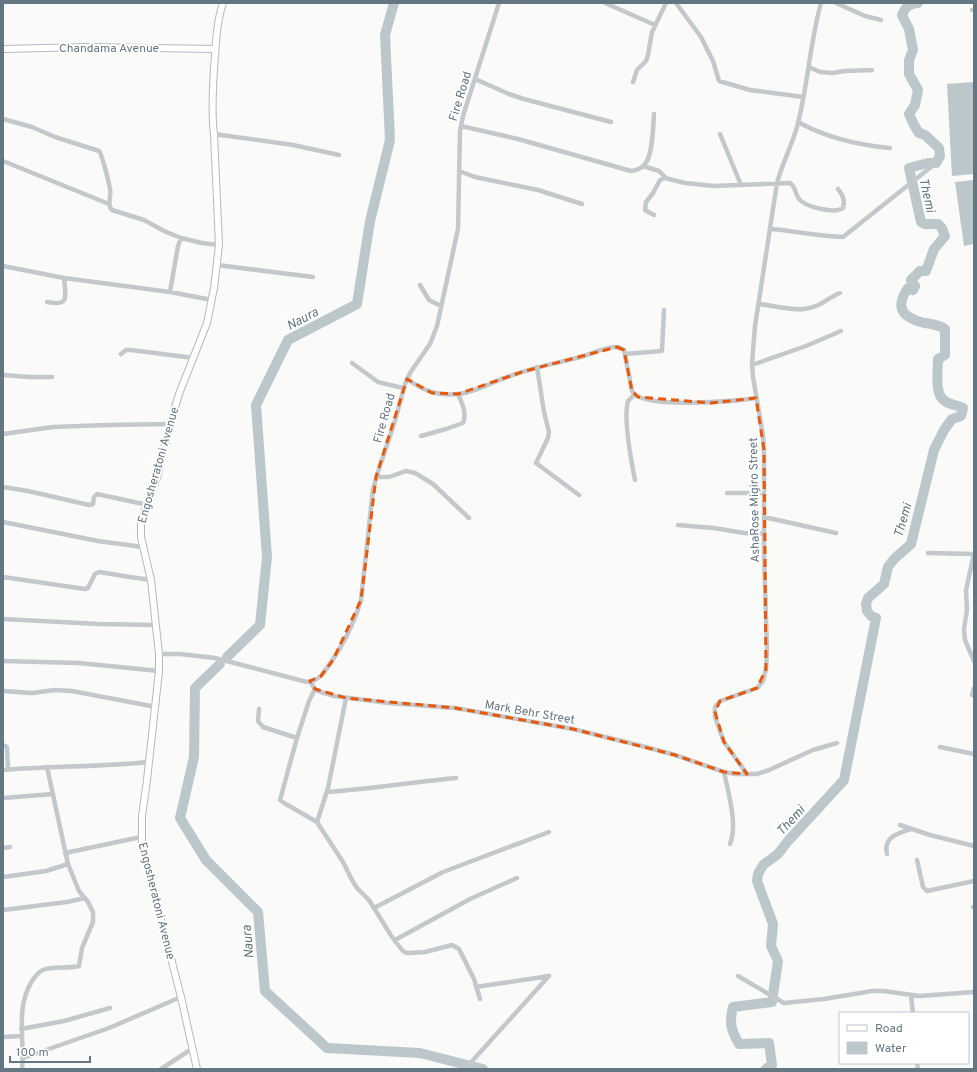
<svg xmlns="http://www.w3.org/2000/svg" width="977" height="1072" viewBox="0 0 977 1072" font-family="Overpass,sans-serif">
<rect width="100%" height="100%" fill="#fafaf8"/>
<!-- water -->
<path fill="#bbc7cb" d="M 974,82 L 974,174 L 952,176 L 947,84 Z
M 974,180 L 974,244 L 964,246 L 955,182 Z"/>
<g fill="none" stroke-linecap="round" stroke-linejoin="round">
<!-- river -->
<path stroke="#bbc7cb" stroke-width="10" d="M 227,657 L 260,625 L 267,557 L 256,405 L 288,340 L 357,304 L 370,221 L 390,140 L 385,35 L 394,3
M 220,664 L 195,688 L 194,757 L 180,818 L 206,860 L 258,912 L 265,991 L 327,1048 L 420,1053 L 483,1069
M 766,1069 L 772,1065 L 769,1043 L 739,1044 C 731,1030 729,1023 733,1007 L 772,1002 L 778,961 L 771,946 L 773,924 L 757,881 L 758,874 L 763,865 L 778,854 L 788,841 L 844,780 L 876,618 L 871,616 L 867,611 L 866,604 L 868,598 L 884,584 L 888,567 L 894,559 L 911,544 L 934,450 L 944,430 L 952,419 L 961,416 L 963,408 C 957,405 950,405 945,401 C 934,395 938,371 938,359 L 945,355 L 945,329 C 935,322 925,325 915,320 C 897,313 899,301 908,288 L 913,290 L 915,286 L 911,280 L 920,271 L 926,271 L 934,249 L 945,236 L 942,228 L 938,224 L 925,224 L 921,222 L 909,168 L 928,163 L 936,163 L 940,156 L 939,148 L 925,135 L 919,133 L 914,125 L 909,114 L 915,105 L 918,90 L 909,74 L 909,60 L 913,50 L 909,29 L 902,15 C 906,6 909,4 918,3"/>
<defs>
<path id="secondary" d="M 3,49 L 86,47 L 215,49
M 197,1069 L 181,997 L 142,846 L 142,816 L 147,780 L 159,671 L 159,654 L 151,580 L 141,537 L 141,521 L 157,478 L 170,424 L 179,394 L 207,323 L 214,288 L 219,245 L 214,134 C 211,112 213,90 214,68 C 216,46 216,24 223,3"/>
</defs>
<!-- secondary casing -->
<use href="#secondary" stroke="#b3babf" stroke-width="8"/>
<!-- street -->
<path stroke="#c3c8cc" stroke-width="4.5" d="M 605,3 L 655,25
M 676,3 L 701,37 L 713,61 L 719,81 L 750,90 L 803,97
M 836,3 L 865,16 L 881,20
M 972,10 L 974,10
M 809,67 L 820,72 L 832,73 L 845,71 L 872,70
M 475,79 L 509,94 L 524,99 L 611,122
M 633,82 L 637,70 L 646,61 L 648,55 L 652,32 L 666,3
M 3,119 L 32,127 L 55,137 L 99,151 C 102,154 109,183 110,189 C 112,196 106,205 112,210 L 144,220 L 164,231 L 181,238 L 202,243 L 219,245
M 798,122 C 827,138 857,145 890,148
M 461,126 L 518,139 L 631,171 C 637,170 641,169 645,164 C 653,155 653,127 654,114
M 214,134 L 293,145 L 339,155
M 720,134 L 741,185
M 3,161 L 109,204
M 643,166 L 659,171 L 666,178
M 459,171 L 475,177 L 538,190 L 582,204
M 654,215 L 645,210 L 646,202 L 653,193 L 660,180 L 665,178 L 685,183 L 714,186 L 790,183 C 796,187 795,194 799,199 C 805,207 835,214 843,208 C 845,200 843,195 838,189
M 771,229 C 795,231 819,236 843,237 L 936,163
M 217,265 L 313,277
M 3,266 L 64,278 L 170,292 L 212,300
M 420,285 L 429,300 L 441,306
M 170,292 L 178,246 L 181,238
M 47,302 C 71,307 65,295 64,278
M 759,304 C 778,306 800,314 818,305 C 825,302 832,296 840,293
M 121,354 L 126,350 L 131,350 L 194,358
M 625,354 L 662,351 L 664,310
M 352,363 L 378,382 L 403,388
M 752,365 L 806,346 L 841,331
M 537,367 L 544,412 L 549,432 L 548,438 L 536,463 L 579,495
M 3,375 L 29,377 L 52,377
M 407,379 C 424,391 436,396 458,394 C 474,393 494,381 510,376 C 534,367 559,363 584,356 C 594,353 605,347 616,347 C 619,347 621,348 624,350 L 632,391 C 641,410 737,401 756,398
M 634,395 L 628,401 C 623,419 631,460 635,480
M 3,434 L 53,427 L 108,425 L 170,424
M 421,436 L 446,429 L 463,423 C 467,413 462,403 458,394
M 376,477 L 389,477 L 406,471 L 415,473 L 433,484 L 469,518
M 3,487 L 28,491 L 89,505 L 93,504 L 94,497 L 97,494 L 148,505
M 727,493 L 763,493
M 764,517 L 836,533
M 3,522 L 98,541 L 143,547
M 678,525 L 714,528 L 744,533 L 764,534
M 928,553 L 974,554
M 974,554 L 966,590 L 967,610 L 964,629 L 965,640 L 974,661
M 3,577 L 85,589 L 88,588 L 95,574 L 99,572 L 130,577 L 151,580
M 3,619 L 99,624 L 155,625
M 159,654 L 180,654 L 215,658 L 307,682 L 315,680 L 321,676 C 338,654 353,627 361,600 L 373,489 L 378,472 L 395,421 L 405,384 L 410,373 L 430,344 L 437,326 L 458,229 L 460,131 L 463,116 L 499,3
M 3,661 L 79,663 L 159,671
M 310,681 L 315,689 L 321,692 L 334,696 L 388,703 L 455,708 L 573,729 L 646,747 L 675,755 L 724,772 L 735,774 L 757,774 L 769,770 L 813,750 L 837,743
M 315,689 L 309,701 L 297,738 L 280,800 L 284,803 L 317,822 L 343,862 L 352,880 L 357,888 L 369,900 L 392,937 L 402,950 L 406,953 L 410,953 L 425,952 L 452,945 L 459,949 L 474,979 L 480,999
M 3,691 L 32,693 L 55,690 L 72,691 L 156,707
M 972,695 L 974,688
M 259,709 L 258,721 L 263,727 L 297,738
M 3,745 L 7,747 L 8,769
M 940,747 L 974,754
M 3,770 C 52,766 101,767 149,762
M 724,772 C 728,792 738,824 730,844
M 747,774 L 724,742 L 715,717 L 715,707 L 720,701 L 757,688 L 763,681 L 766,669 L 767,649 L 764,553 L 764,450 L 763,435 L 753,377 L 752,363 L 755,326 L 777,183 C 782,163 793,144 798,123 C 808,84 810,42 821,3
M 327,792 C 370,789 413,782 456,778
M 3,798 L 53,794
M 317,822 L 328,788 L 346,698
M 900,825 L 930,835 L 974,846
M 3,848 L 10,847
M 65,853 L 141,837
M 887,854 C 883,837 898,833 911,829
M 917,860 L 923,887 L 927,891 L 974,881
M 3,877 L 46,871 L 68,864
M 973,907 L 974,907
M 374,908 L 443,872 L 549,832
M 3,910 L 67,902 L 85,898
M 395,940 L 470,899 L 517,878
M 738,976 L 784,1003 L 824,999 L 872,991 L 884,991 L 919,996 L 974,992
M 476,987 L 549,976
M 911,996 L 913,1013
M 21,1029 L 64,1021 L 110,1008
M 3,1037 L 22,1036
M 23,1058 L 109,1028 L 181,997
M 917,1063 L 918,1069
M 22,1069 C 25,1039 15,1008 32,981 C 35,977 38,972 43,970 C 52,966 68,969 79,966 L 82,948 L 93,922 L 93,912 L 88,902 L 79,891 L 68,864 L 47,767
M 161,1069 L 193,1048
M 465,1069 L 549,976"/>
<!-- secondary -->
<use href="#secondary" stroke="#fff" stroke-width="6"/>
</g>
<!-- marked area -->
<path fill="none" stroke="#e8590c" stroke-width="3" stroke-dasharray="8 5" stroke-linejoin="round" d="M 617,347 L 624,350 L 632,391 L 638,397 L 711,403 L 756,398 L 764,450 L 766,669 L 757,688 L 720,701 L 715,712 L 724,742 L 747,774 L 724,772 L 675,755 L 573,729 L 455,708 L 346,698 L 315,689 L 310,681 L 321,676 L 333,660 L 361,600 L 376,477 L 407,379 L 432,393 L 458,394 L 525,371 Z"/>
<g text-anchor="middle" stroke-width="4" stroke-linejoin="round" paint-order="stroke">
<!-- street labels -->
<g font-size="12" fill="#657683" stroke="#fff">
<text x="109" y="52">Chandama Avenue</text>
<text transform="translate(460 96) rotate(-73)" y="4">Fire Road</text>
<text transform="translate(384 418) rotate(-74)" y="4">Fire Road</text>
<text transform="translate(158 465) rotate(-74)" y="4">Engosheratoni Avenue</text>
<text transform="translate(754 500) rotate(-91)" y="4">AshaRose Migiro Street</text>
<text transform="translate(530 712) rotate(10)" y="4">Mark Behr Street</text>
<text transform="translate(157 901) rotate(76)" y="4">Engosheratoni Avenue</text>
</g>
<!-- water labels -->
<g font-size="13" font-style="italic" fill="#60757c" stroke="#fff">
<text transform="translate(928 195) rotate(77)" y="5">Themi</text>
<text transform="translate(302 318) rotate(-28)" y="5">Naura</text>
<text transform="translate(902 520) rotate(-74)" y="5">Themi</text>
<text transform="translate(790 820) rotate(-48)" y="5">Themi</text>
<text transform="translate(247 942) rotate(-95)" y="5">Naura</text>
</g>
</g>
<!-- border -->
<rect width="977" height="1072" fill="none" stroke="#657683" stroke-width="8"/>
<!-- legend -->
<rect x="839" y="1012" width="130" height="52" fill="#ffffff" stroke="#c1c8cd"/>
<rect x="847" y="1025" width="20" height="6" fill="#ffffff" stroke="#c1c8cd"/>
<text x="875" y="1032" font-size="12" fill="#657683">Road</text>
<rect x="847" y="1042" width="20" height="12" fill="#bbc7cb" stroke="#c1c8cd"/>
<text x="875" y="1052" font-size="12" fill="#657683">Water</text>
<!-- scale -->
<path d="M10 1056v6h80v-6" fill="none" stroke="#657683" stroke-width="2"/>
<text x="16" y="1056" font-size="12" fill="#657683" stroke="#ffffff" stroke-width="3" paint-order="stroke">100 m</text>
</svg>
